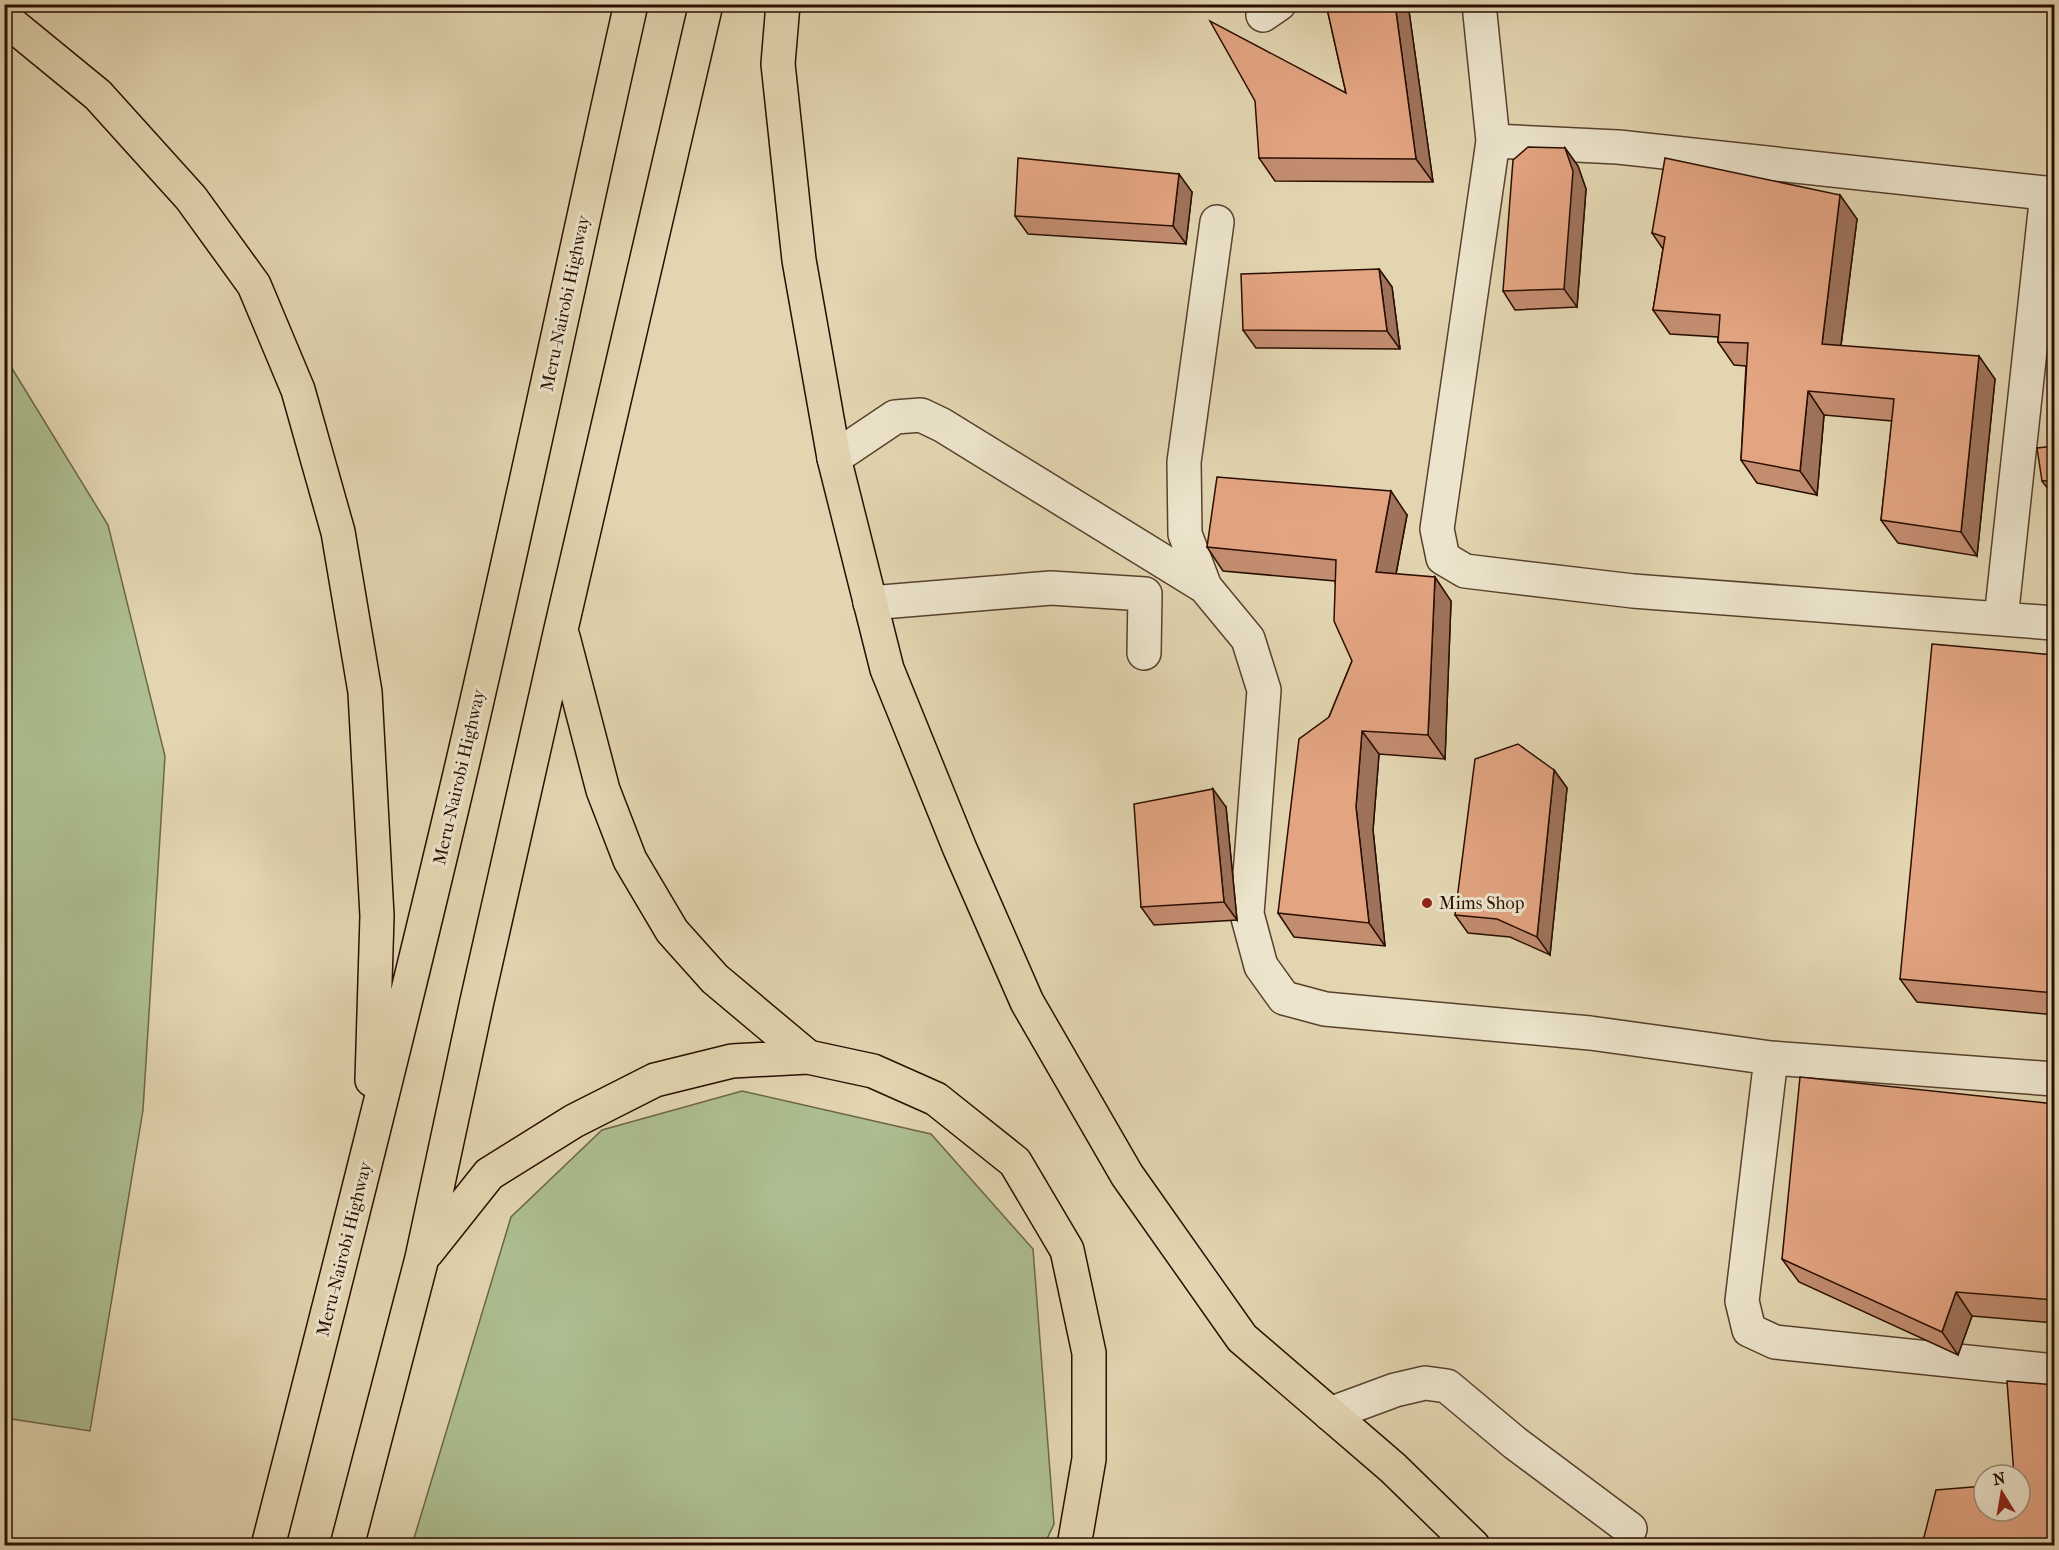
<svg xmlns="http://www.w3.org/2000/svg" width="2059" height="1550" viewBox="0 0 2059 1550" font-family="'IM FELL French Canon',serif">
<rect width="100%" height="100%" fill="#e2d5b0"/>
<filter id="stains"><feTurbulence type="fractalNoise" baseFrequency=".00333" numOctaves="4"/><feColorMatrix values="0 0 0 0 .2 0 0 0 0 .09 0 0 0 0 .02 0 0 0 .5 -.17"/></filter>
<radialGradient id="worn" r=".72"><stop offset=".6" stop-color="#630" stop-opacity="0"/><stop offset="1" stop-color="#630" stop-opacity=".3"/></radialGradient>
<!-- green -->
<path fill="#adbe90" stroke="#6c6648" stroke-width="1.5" d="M 5,357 L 108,525 L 165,756 L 143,1110 L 90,1431 L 5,1418 Z
M 742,1091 L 931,1134 L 1033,1249 L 1054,1524 L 1044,1545 L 412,1545 L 511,1217 L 602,1130 Z"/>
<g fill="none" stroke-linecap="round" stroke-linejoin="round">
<defs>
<path id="minor" d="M 1479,4 L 1493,141
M 1263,15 L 1279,4
M 2054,194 L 1618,147 L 1493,141 L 1437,529 L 1443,558 L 1465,571 L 1633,591 L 2054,623
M 1217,222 L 1184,462 L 1185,534 L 1205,587 L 1248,639 L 1264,690 L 1247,914 L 1261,966 L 1284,998 L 1325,1009 L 1590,1033 L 1771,1058 L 2054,1079
M 834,458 L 895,417 L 921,415 L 942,425 L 1205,587
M 870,603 L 1051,588 L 1145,594 L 1144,653
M 2001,619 L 2047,193
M 1771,1058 L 1742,1301 L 1749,1330 L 1775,1342 L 2054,1371
M 1330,1414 L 1395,1390 L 1425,1383 L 1447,1386 L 1515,1443 L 1630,1529"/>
<path id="highway" d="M 783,4 L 778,64 L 799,260 L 834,458 L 887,669 L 960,849 L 1027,1002 L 1127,1175 L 1242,1338 L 1393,1468 L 1473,1546
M 4,18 L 98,95 L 191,198 L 254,285 L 298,390 L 338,532 L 365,692 L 377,916 L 372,1080
M 563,637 L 603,790 L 630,860 L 672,931 L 715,979 L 808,1057
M 427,1252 L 489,1174 L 574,1121 L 655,1080 L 732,1061 L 808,1057 L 873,1071 L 936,1099 L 1015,1162 L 1067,1250 L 1089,1353 L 1089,1459 L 1074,1546
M 268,1546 C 331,1301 393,1057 451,812 C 515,544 570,274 631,4
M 347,1546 L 422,1258 L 477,1001 L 561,629 L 706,4"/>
</defs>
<!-- minor casing -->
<use href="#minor" stroke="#58402d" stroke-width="36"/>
<!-- highway casing -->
<use href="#highway" stroke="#2a0e01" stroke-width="36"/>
<!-- minor -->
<use href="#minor" stroke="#ece4cc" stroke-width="33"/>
<!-- highway -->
<use href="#highway" stroke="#e2d5b0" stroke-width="33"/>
</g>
<!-- wall -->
<path fill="#c38d70" stroke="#2a0e01" stroke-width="1.5" d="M 1326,4 L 1408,4 L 1433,182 L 1275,181 L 1259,158 L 1346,93 Z
M 1565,148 L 1578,166 L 1586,189 L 1577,307 L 1515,310 L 1503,291 Z
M 1192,192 L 1186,244 L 1028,234 L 1015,216 Z
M 1857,219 L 1841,346 L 1995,379 L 1977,556 L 1898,543 L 1881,520 L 1892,421 L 1824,415 L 1817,495 L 1757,483 L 1741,460 L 1746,366 L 1734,365 L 1718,342 L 1718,337 L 1670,334 L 1653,310 L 1663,249 L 1652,233 Z
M 1379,269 L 1392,287 L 1400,349 L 1256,348 L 1243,330 Z
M 2055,446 L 2055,498 L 2042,481 Z
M 1407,515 L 1396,574 L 1451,601 L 1445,759 L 1379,754 L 1373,830 L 1385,946 L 1294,937 L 1278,913 L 1329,717 L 1352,661 L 1335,581 L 1223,571 L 1207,547 Z
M 2055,655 L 2055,1015 L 1917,1002 L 1900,979 Z
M 1554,770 L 1567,788 L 1550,955 L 1510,937 L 1468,933 L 1455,915 Z
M 1226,807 L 1237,920 L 1154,925 L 1141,907 Z
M 2055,1104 L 2055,1323 L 1972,1316 L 1958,1355 L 1799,1282 L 1782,1259 Z"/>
<!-- shaded-wall -->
<path fill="#9f735b" stroke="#2a0e01" stroke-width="1.5" d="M 1395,4 L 1408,4 L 1433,182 L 1416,159 Z
M 1565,148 L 1578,166 L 1586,189 L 1577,307 L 1564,289 Z
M 1179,174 L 1192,192 L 1186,244 L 1173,226 Z
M 1840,195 L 1857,219 L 1838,368 L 1822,344 Z
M 1379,269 L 1392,287 L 1400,349 L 1387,331 Z
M 1979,356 L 1995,379 L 1977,556 L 1961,532 Z
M 1808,391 L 1824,415 L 1817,495 L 1800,471 Z
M 1391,491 L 1407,515 L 1392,595 L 1376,572 Z
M 1435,577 L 1451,601 L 1445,759 L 1428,735 Z
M 1362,731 L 1379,754 L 1373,830 L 1385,946 L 1369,923 L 1356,807 Z
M 1554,770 L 1567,788 L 1550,955 L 1537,937 Z
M 1213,789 L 1226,807 L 1237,920 L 1224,902 Z
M 1956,1292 L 1972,1316 L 1958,1355 L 1942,1332 Z"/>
<!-- building -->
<path fill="#e3a482" stroke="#2a0e01" stroke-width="1.5" d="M 1326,4 L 1395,4 L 1416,159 L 1259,158 L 1255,101 L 1210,21 L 1346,93 Z
M 1528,147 L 1565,148 L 1573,171 L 1564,289 L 1503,291 L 1513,160 Z
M 1018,158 L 1179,174 L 1173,226 L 1015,216 Z
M 1665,158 L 1840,195 L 1822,344 L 1979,356 L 1961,532 L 1881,520 L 1894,399 L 1808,391 L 1800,471 L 1741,460 L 1748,343 L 1718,342 L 1720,315 L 1653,310 L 1665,237 L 1652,233 Z
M 1379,269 L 1387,331 L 1243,330 L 1241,274 Z
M 2055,446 L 2055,480 L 2042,481 L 2037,448 Z
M 1217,477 L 1391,491 L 1376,572 L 1435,577 L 1428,735 L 1362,731 L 1356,807 L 1369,923 L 1278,913 L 1299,739 L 1329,717 L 1352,661 L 1334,621 L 1336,560 L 1207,547 Z
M 1932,644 L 2055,655 L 2055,993 L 1900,979 Z
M 1518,744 L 1554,770 L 1537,937 L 1497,919 L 1455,915 L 1475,759 Z
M 1213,789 L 1224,902 L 1141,907 L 1134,804 Z
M 1800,1077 L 2055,1104 L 2055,1300 L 1956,1292 L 1942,1332 L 1782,1259 Z
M 2007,1381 L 2055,1385 L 2055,1545 L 1922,1545 L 1936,1490 L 1984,1486 L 1984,1511 L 2020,1511 L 2020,1475 L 2014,1475 Z"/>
<!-- markers -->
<circle fill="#8f2418" stroke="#ece4cc" stroke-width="2" cx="1427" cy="903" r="6"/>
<g text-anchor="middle" stroke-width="6" stroke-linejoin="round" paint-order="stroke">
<!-- street labels -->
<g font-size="18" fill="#2a0e01" stroke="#ece4cc">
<text transform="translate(565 303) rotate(-78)" y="6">Meru-Nairobi Highway</text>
<text transform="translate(459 777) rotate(-77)" y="6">Meru-Nairobi Highway</text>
<text transform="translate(344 1249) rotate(-76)" y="6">Meru-Nairobi Highway</text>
</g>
<!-- poi labels -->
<g font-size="18" fill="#2a0e01" stroke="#ece4cc" text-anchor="start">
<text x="1439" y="909">Mims Shop</text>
</g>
</g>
<!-- margin -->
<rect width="2059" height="1550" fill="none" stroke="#e2d5b0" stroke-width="24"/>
<rect x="6" y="6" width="2047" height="1538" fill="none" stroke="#2a0e01" stroke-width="3"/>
<rect x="12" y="12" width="2035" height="1526" fill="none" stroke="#2a0e01" stroke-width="1.5"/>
<!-- north arrow -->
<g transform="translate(2002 1493) rotate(349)"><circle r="28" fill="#ece4cc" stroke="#9e8e7b" stroke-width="1.5"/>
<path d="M0-4.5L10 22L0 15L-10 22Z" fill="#8f2418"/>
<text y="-9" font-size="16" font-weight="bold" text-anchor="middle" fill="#2a0e01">N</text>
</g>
<rect width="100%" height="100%" filter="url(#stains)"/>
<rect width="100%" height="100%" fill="url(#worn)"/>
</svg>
